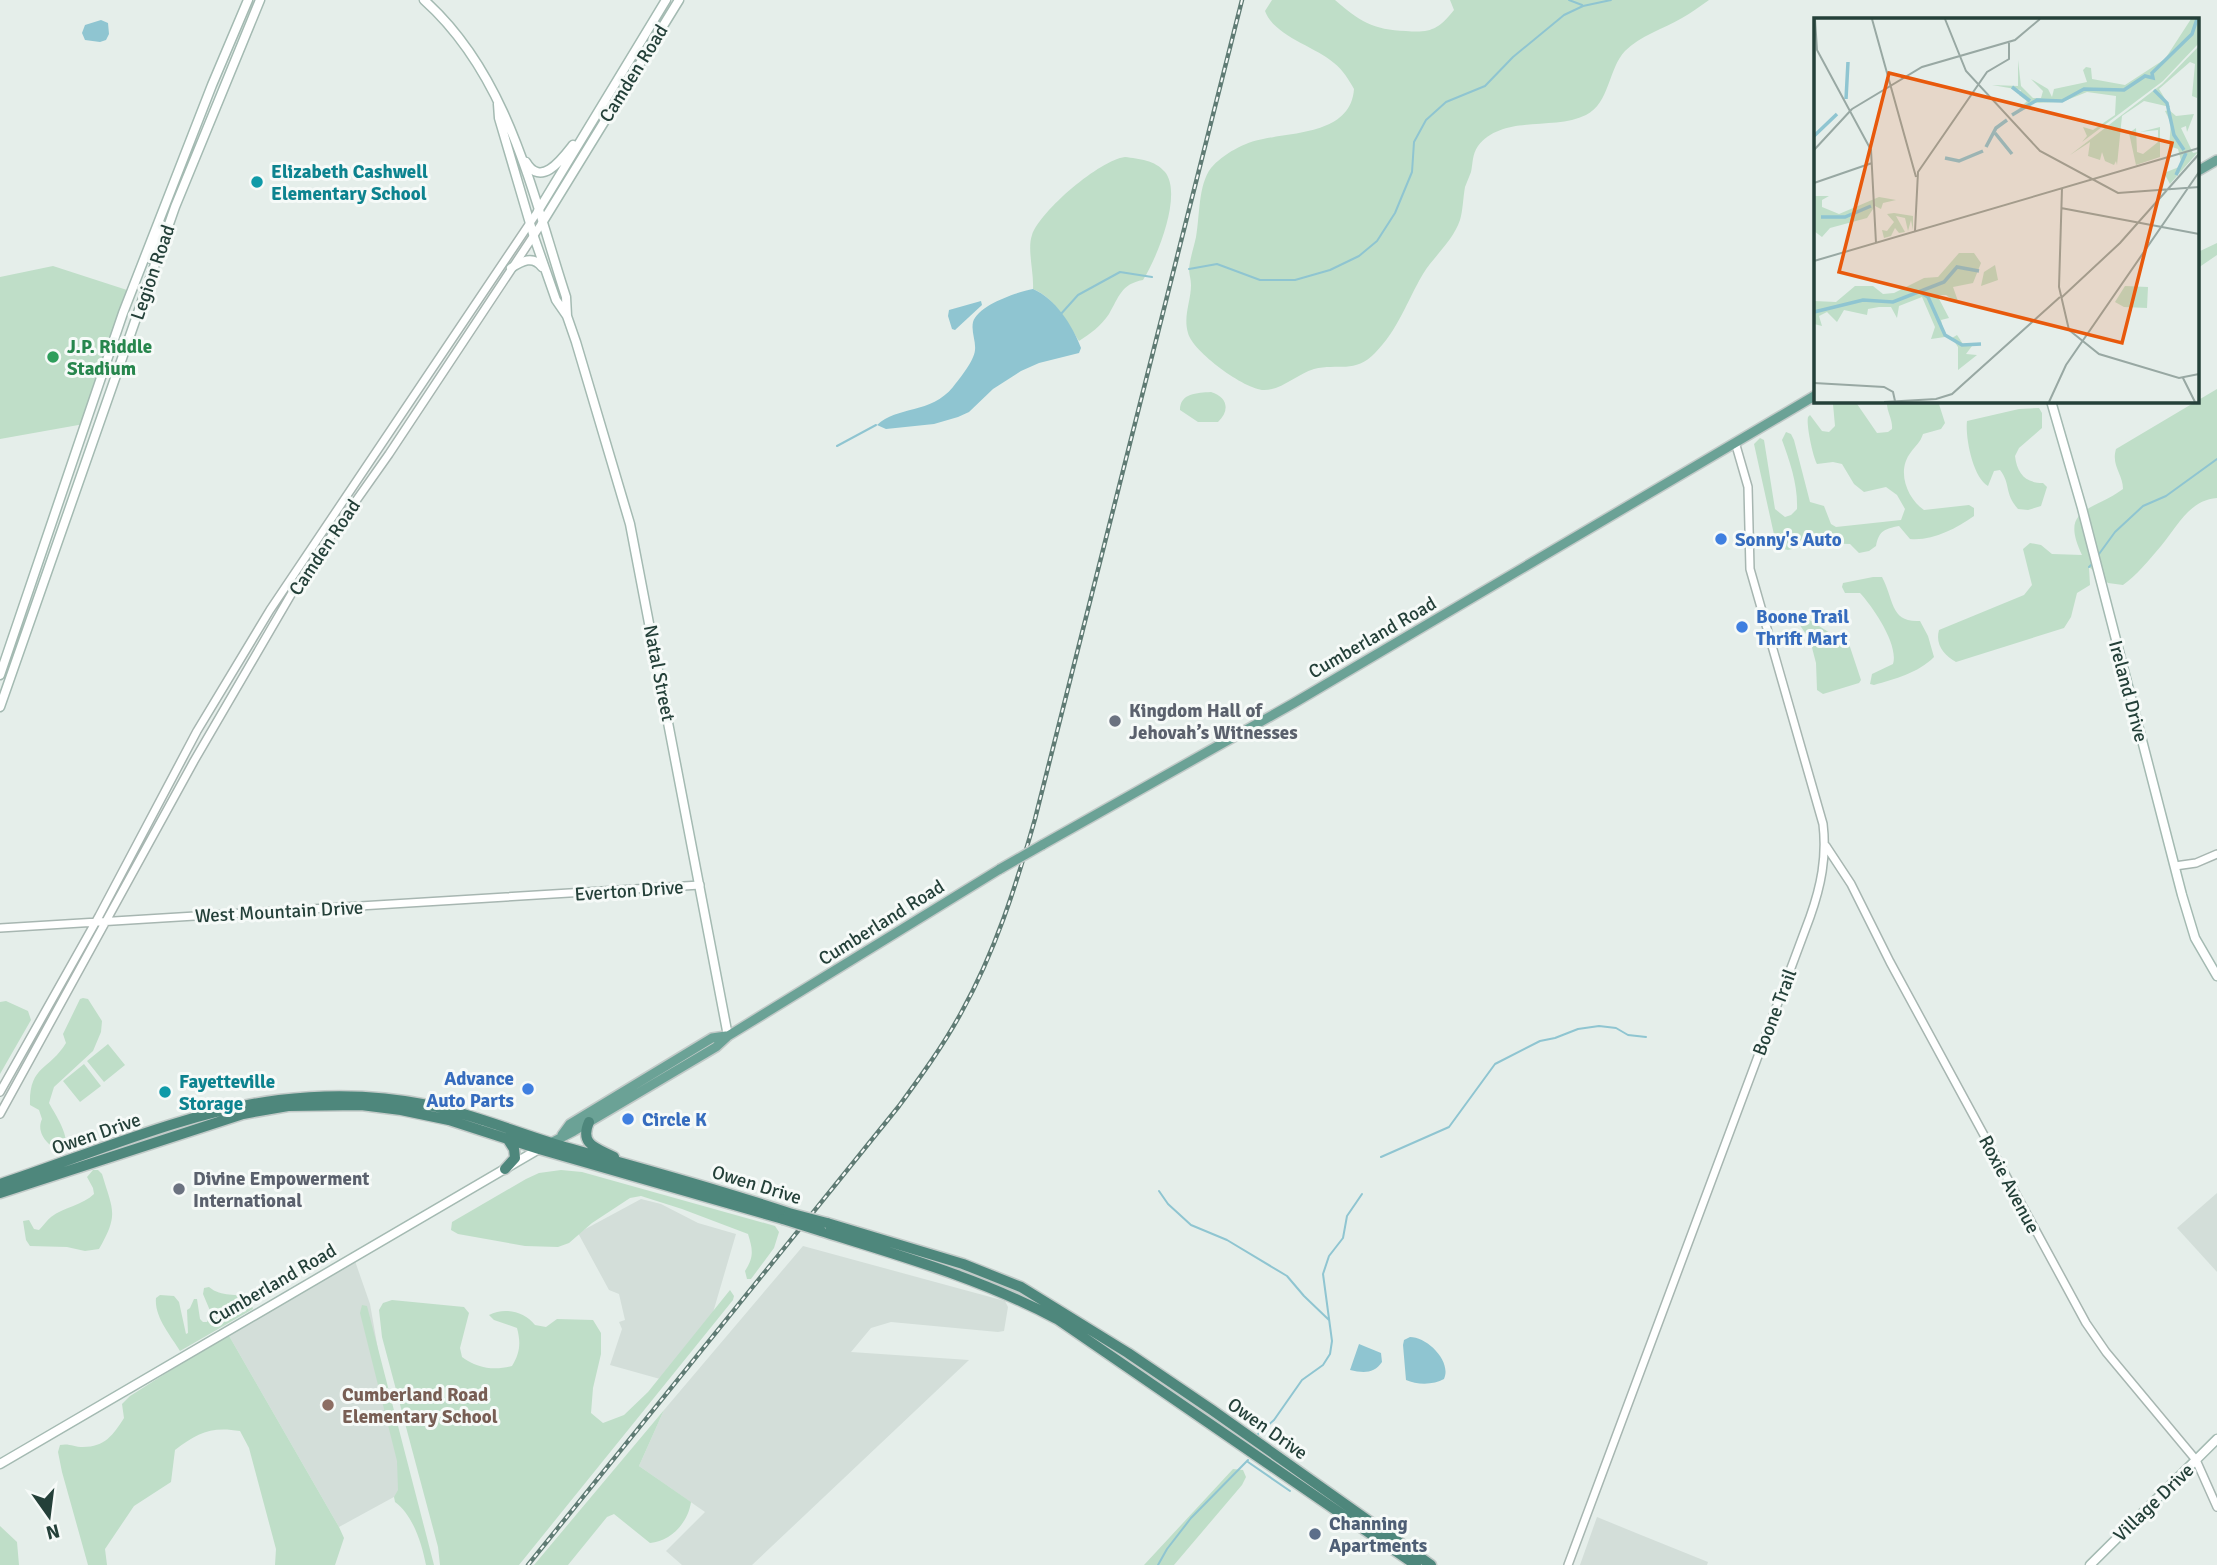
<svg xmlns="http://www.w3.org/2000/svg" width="2217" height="1565" viewBox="0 0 2217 1565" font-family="Signika,sans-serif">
<rect width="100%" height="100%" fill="#e5eeea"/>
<!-- built -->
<path fill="#d3ded9" d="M 2217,1193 L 2217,1272 L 2177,1228 Z
M 641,1199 L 661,1204 L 698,1223 L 736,1234 L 712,1316 L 660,1379 L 610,1365 L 622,1329 L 619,1322 L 625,1320 L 619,1294 L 609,1290 L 578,1233 Z
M 803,1246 L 1005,1301 L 1008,1307 L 1004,1331 L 998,1332 L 891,1322 L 871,1328 L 851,1352 L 969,1360 L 752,1565 L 682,1565 L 666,1551 L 705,1512 L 639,1466 L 664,1410 Z
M 355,1261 L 370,1304 L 403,1492 L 339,1527 L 228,1334 Z
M 1597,1517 L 1641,1535 L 1708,1562 L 1707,1565 L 1580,1565 Z"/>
<!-- green -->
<path fill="#bfdec8" d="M 1272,0 L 1335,0 C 1359,21 1373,30 1406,31 C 1430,33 1438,30 1454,10 L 1450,0 L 1709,0 C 1700,6 1691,13 1682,18 C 1663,29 1640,36 1625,51 C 1608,69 1610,103 1586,115 C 1554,131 1503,114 1478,146 C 1472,155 1473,163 1471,172 C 1469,177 1467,182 1465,187 C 1463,198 1463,210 1460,220 C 1453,241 1434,256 1423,274 C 1407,301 1398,330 1375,353 C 1355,374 1338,363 1314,369 C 1297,374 1282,390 1264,390 C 1245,390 1192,351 1188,333 C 1183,316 1191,301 1191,285 C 1191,279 1189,274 1189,269 C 1190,258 1194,247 1196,237 C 1200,216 1198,185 1211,168 C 1223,154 1245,142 1263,139 C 1296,132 1351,133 1354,89 C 1349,80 1343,70 1334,63 C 1314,46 1274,36 1265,11 Z
M 1125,157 C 1139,159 1155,160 1165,172 C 1183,194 1157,258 1143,280 C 1121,284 1119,297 1109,314 C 1101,326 1090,334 1079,341 C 1067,322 1055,298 1033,289 C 1034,272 1027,249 1032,235 C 1041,210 1100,160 1125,157 Z
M 2217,243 L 2217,255 L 2198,268 L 2198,252 Z
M 53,266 L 127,290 L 84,424 L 0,439 L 0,277 Z
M 2217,389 L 2217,498 C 2189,500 2177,527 2161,546 C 2150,559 2136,576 2123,585 L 2108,583 L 2089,567 L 2090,585 L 2077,593 L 2071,617 L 2064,628 L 1956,662 C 1944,655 1935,645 1939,630 L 2024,595 L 2032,585 L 2023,549 L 2030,543 L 2041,545 L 2052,554 L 2082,555 C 2059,507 2092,512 2123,489 C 2123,474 2111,466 2116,449 Z
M 1211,392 C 1228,397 1230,411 1218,422 L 1198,422 L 1180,410 C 1180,393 1197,393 1211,392 Z
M 1834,401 L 1855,401 L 1877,433 L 1888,432 L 1892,429 C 1893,419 1886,411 1887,401 L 1938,401 L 1945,423 L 1941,429 L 1923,434 C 1920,443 1916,445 1911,452 C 1896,471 1907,498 1924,510 L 1969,505 L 1974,508 L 1974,516 C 1955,529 1933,541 1910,539 L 1899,526 C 1884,529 1879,531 1876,546 L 1869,551 L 1859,553 L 1850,544 L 1818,543 L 1788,550 L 1779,548 L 1775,539 L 1754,444 L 1760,438 L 1764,440 L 1775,509 L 1785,517 L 1791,515 L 1797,509 C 1798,485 1790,462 1782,440 L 1786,432 L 1791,434 L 1794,440 L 1810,502 L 1824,506 L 1831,524 L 1836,527 L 1901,520 L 1905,509 L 1897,495 L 1886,487 L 1864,492 L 1854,484 L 1842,464 L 1833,462 L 1817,464 C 1813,457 1806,425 1808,417 L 1810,415 L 1822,431 L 1829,432 L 1835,426 L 1833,404 Z
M 2039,408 L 2042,413 L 2042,428 L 2019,448 L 2015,456 C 2017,473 2025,483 2043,483 L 2047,487 L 2041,506 L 2028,510 L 2018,509 C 2004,493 2011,484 2000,470 L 1994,471 L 1988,486 C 1973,478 1965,437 1967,421 L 2019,409 Z
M 1873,577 L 1882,577 C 1894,599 1890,623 1920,621 L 1928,636 L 1934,657 C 1918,673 1895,679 1874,685 L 1870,684 L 1872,674 L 1893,664 C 1899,645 1873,607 1860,593 L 1845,593 L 1842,587 L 1843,583 Z
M 1801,617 L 1808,619 L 1830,633 L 1845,632 L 1861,680 L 1859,683 L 1823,694 L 1817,690 L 1816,663 L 1810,640 L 1797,621 Z
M 83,998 L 88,999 L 102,1021 L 101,1032 L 93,1051 L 54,1087 L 49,1103 C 56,1116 72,1138 64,1153 C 50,1148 35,1134 42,1119 L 39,1110 L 30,1105 C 29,1065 49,1071 66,1043 L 63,1034 L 80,999 Z
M 6,1001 L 28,1011 L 31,1020 L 0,1074 L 0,1002 Z
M 108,1044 L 125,1065 L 104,1082 L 87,1061 Z
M 84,1064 L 101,1086 L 80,1102 L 63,1081 Z
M 93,1170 L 98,1170 L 102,1174 C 113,1211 119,1214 99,1249 L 85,1251 L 67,1247 L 30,1246 L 26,1240 L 23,1221 L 29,1220 L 34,1229 L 39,1230 C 43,1226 47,1220 51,1217 C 64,1207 83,1205 94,1194 L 93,1188 L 87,1177 Z
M 561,1170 L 582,1172 L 775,1226 L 779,1232 L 774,1248 L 751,1279 L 747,1279 L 745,1271 C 754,1257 753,1250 748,1234 L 682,1209 L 641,1196 L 630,1198 L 592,1223 L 569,1243 L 558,1247 L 525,1246 L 458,1234 L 451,1230 L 452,1222 L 526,1179 L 539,1173 Z
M 209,1287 C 222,1298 236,1292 250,1299 L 253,1309 L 180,1351 C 171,1336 154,1317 156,1298 L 160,1295 L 174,1296 L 179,1302 L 186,1334 L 188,1333 L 187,1310 L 190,1308 L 194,1299 L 197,1299 L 200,1319 L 203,1322 L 207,1322 L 211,1313 L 203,1294 L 204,1288 Z
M 730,1290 L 734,1296 L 733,1300 L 519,1565 L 440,1565 L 438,1547 L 382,1337 L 379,1310 L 383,1303 L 392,1300 L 464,1307 L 469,1313 L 460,1348 L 462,1357 C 477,1368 494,1371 512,1366 C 520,1353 521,1343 517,1328 L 494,1320 L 489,1315 C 504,1307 524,1311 535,1325 L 546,1327 L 557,1319 L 593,1320 L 601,1333 L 601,1354 L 593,1388 L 591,1413 L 603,1423 L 624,1415 L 648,1392 Z
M 362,1305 L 367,1306 L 434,1565 L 426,1565 C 422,1544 413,1515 395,1502 L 394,1497 L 398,1490 L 397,1461 L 360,1313 Z
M 228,1334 L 339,1527 L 344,1538 L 335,1565 L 275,1565 L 276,1549 L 249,1448 L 240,1431 C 211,1426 197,1433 175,1450 L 171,1482 L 134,1506 L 105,1549 L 107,1565 L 88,1565 L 62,1472 L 58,1452 L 60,1445 C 69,1443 74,1447 83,1447 C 105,1447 113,1435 124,1418 L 122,1404 L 130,1396 Z
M 1097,1338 L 1246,1440 L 1245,1442 L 1096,1340 Z
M 664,1410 L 639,1466 L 691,1502 C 688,1523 671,1541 650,1543 L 614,1514 L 607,1517 L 568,1565 L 534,1565 Z
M 1233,1469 L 1243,1470 L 1246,1477 L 1242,1485 L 1174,1565 L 1144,1565 Z
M 0,1526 L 17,1542 L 19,1565 L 0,1565 Z"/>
<!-- water -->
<path fill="#8fc5d1" d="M 101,20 L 108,23 L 109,34 L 106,40 L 100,42 L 85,40 L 82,33 L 85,25 Z
M 1033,289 C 1055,298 1073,326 1081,348 L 1079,353 L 1039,363 L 1021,371 L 993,389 L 969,412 L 958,417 L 934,424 L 886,429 L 877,425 C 897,406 931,414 953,387 C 960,378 974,361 975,350 C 976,341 971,332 973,322 C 978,305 1017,292 1033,289 Z
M 981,301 L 982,305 L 955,330 L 952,329 L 948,316 L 949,310 Z
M 1410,1337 C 1427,1337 1452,1361 1444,1379 C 1434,1385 1417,1385 1406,1380 L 1403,1345 L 1404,1340 Z
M 1359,1344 L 1381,1353 L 1382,1362 C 1374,1374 1363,1373 1350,1370 Z"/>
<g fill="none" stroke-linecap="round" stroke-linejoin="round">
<!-- stream -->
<path stroke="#8fc5d1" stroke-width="2" d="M 1569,0 L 1582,5
M 1189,269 L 1217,264 L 1260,280 L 1295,280 L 1330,270 L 1359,256 L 1377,241 L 1395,213 L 1412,172 L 1414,142 L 1426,120 L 1446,102 L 1485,86 L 1513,57 L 1564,15 L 1583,6 L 1611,0
M 1060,315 L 1078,295 L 1120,272 L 1152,277
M 837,446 L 876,425
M 2099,554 L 2115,532 L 2143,506 L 2166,496 L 2217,459
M 2089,567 L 2092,564
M 1381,1157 L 1449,1127 L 1495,1064 L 1540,1041 L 1555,1038 L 1578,1029 L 1599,1026 L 1616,1028 L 1628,1035 L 1646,1037
M 1159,1191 L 1168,1204 L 1191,1225 L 1227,1240 L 1287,1276 L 1304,1296 L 1329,1320
M 1257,1435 L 1274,1420 L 1302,1380 L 1323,1365 L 1330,1354 L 1332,1341 L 1323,1274 L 1329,1256 L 1343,1238 L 1347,1216 L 1362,1194
M 1248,1462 L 1290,1491
M 1158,1565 L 1167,1549 L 1191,1518 L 1248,1460"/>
<defs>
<path id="tertiary" d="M 1826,846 L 1851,884 L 1890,962 L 2086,1323 L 2106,1352 L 2196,1460 L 2217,1507
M 2175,866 L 2196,863 L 2217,854
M 0,928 L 700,885
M 0,1092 L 99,916 L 197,731 L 270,610 L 538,211
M 0,1114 L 194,761 L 296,586 L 389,454 L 542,223
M 1568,1565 L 1810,917 C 1821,886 1827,857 1823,824 L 1750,569 L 1748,487 L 1735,442"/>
<path id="secondary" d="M 424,0 C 509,76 532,193 566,297 L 567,316
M 498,104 L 499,118 L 534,237 L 556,300 L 567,316 L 576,342 L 630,524 L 728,1036
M 526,162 C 541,188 562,159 573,145
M 538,211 L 666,0
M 542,223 L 679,0
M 151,259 L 162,225
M 511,268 C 522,261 533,255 542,267
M 2051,401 L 2082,508 L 2182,895 L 2195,938 L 2217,976
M 0,675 L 123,313 L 212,85 L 248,0
M 0,707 L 175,207 L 260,0
M 0,1464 L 539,1149
M 2090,1565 L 2217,1439"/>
<path id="primary" d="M 2198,171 L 2217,160
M 1042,845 L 1294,703 L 1816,395
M 562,1135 L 570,1124 L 712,1038 L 726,1036
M 547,1145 L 574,1131 L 716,1047 L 728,1036 L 1000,869"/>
<path id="trunk" d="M 589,1122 C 579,1145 597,1148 614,1157
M 505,1169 L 515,1158 L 514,1149 L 507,1138
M 0,1184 C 88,1155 188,1111 279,1100 C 328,1094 379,1095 428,1105 C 474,1114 519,1134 565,1147 C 640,1168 715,1188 789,1213
M 0,1193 L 243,1114 L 288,1106 L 361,1105 L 401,1110 L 449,1120 L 539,1149 L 783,1219
M 827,1223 L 963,1264 L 1021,1287 L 1128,1353 L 1212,1410 L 1431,1565
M 821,1231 C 901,1256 982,1279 1057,1319 L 1416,1565"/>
</defs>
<!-- tertiary casing -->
<use href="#tertiary" stroke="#a7b6b1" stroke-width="10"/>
<!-- secondary casing -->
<use href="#secondary" stroke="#a4bab2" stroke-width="11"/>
<!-- primary casing -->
<use href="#primary" stroke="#c2cac8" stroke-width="12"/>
<!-- trunk casing -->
<use href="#trunk" stroke="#c2cac8" stroke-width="13"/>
<!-- tertiary -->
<use href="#tertiary" stroke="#fff" stroke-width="7"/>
<!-- secondary -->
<use href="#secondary" stroke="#fff" stroke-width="8"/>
<!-- primary -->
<use href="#primary" stroke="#6ba296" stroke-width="9"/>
<!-- trunk -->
<use href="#trunk" stroke="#4e877c" stroke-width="10"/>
<defs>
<path id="rail" d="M 528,1565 L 899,1106 C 921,1076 943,1046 961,1013 C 995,952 1016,886 1035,819 L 1242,0"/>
</defs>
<!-- rail casing -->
<use href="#rail" stroke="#5f7b74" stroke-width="4.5"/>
<!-- rail -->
<use href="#rail" stroke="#f6faf8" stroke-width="2" stroke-dasharray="5" stroke-linecap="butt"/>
<defs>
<path id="primary-bridge" d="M 1000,869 L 1042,845"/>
<path id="trunk-bridge" d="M 789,1213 L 827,1223
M 783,1219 L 821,1231"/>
</defs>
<!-- primary-bridge casing -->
<use href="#primary-bridge" stroke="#c2cac8" stroke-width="12" stroke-linecap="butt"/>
<!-- trunk-bridge casing -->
<use href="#trunk-bridge" stroke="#c2cac8" stroke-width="13" stroke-linecap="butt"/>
<!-- primary-bridge -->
<use href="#primary-bridge" stroke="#6ba296" stroke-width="9"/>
<!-- trunk-bridge -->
<use href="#trunk-bridge" stroke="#4e877c" stroke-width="10"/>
</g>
<!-- markers -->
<g fill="#0f9aa8" stroke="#f6faf8" stroke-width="2.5">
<circle cx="257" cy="182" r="7"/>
<circle cx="165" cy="1092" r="7"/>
</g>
<circle fill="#2e9e5b" stroke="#f6faf8" stroke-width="2.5" cx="53" cy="357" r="7"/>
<g fill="#3f7fe0" stroke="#f6faf8" stroke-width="2.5">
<circle cx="1721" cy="539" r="7"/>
<circle cx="1742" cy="627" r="7"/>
<circle cx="528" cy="1089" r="7"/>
<circle cx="628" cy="1119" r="7"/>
</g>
<g fill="#6b7280" stroke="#f6faf8" stroke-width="2.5">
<circle cx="1115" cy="721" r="7"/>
<circle cx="179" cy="1189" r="7"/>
</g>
<circle fill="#8d6e63" stroke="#f6faf8" stroke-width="2.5" cx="328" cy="1405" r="7"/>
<circle fill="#5c6f8a" stroke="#f6faf8" stroke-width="2.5" cx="1315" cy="1534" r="7"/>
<g text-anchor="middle" stroke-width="6" stroke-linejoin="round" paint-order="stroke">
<!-- street labels -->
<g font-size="19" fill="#244039" stroke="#f6faf8">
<text transform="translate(633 73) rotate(-58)" y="7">Camden Road</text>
<text transform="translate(152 272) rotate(-71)" y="7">Legion Road</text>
<text transform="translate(324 547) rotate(-56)" y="7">Camden Road</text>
<text transform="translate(1372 637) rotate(-30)" y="7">Cumberland Road</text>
<text transform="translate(660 673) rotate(79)" y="7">Natal Street</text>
<text transform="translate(2129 691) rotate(75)" y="7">Ireland Drive</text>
<text transform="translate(629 890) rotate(-4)" y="7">Everton Drive</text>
<text transform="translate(279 911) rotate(-3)" y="7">West Mountain Drive</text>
<text transform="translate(881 922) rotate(-32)" y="7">Cumberland Road</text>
<text transform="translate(1774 1012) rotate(-69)" y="7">Boone Trail</text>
<text transform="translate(96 1133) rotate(-19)" y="7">Owen Drive</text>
<text transform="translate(757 1184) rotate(17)" y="7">Owen Drive</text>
<text transform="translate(2010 1184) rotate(62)" y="7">Roxie Avenue</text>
<text transform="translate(272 1284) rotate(-30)" y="7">Cumberland Road</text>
<text transform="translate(1268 1428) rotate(35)" y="7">Owen Drive</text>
<text transform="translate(2153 1502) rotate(-44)" y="7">Village Drive</text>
</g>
<!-- culture labels -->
<g font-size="19" font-weight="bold" fill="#0d838f" stroke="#f6faf8" text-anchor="start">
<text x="271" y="178">Elizabeth Cashwell<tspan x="271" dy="22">Elementary School</tspan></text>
<text x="179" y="1088">Fayetteville<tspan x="179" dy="22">Storage</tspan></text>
</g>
<!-- leisure labels -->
<g font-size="19" font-weight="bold" fill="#27864d" stroke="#f6faf8" text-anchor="start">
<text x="67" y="353">J.P. Riddle<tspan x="67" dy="22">Stadium</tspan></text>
</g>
<!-- shop labels -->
<g font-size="19" font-weight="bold" fill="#366cbe" stroke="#f6faf8" text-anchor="start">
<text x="1735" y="546">Sonny's Auto</text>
<text x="1756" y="623">Boone Trail<tspan x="1756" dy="22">Thrift Mart</tspan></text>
<text x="514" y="1085" text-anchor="end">Advance<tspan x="514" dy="22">Auto Parts</tspan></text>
<text x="642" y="1126">Circle K</text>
</g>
<!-- worship labels -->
<g font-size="19" font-weight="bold" fill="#5b616d" stroke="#f6faf8" text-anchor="start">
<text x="1129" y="717">Kingdom Hall of<tspan x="1129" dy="22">Jehovah’s Witnesses</tspan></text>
<text x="193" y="1185">Divine Empowerment<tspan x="193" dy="22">International</tspan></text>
</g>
<!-- education labels -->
<g font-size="19" font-weight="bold" fill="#785e54" stroke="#f6faf8" text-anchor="start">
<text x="342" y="1401">Cumberland Road<tspan x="342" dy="22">Elementary School</tspan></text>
</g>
<!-- service labels -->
<g font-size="19" font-weight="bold" fill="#4e5e75" stroke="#f6faf8" text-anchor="start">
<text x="1329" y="1530">Channing<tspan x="1329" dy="22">Apartments</tspan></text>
</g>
</g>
<!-- overview -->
<g transform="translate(1814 18)">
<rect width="385" height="385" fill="#e5eeea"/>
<path d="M 377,1 L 385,1 L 385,25 L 349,63 L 268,124 L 273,118 L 269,109 L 279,112 L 301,97 L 302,78 L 273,74 L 248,84 L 218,85 L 198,98 L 213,83 L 205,77 L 207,72 L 178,67 L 204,68 L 204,42 L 207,68 L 219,80 L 227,80 L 229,73 L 217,61 L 234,71 L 238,79 L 240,71 L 273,64 L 269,52 L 272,49 L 277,50 L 278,61 L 311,67 L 351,41 ZM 385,28 L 383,80 L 378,78 L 381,46 L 376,44 L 345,71 L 356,89 L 330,83 L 308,98 L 303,147 L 302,143 L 300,147 L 291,143 L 288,134 L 286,142 L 274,138 L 276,124 L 256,137 L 348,66 ZM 355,92 L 362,98 L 380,96 L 373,114 L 372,108 L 367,110 L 379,135 L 384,134 L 356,166 L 350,155 L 365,149 L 367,143 L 364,131 L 355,128 L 357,105 L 351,93 ZM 346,109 L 346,139 L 322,147 L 315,115 L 322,110 L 323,134 L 329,136 L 344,124 L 344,112 L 326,114 ZM 0,178 L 15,178 L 8,182 L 8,189 L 25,196 L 65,179 L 82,182 L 69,185 L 67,191 L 61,188 L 53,200 L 16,210 L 8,219 L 0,213 ZM 80,195 L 99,198 L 99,212 L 97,202 L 94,213 L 91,200 L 82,198 L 91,214 L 85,215 L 81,210 L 77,218 L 70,220 L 68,212 L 73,213 L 80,204 L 73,196 ZM 145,235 L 160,235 L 167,245 L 159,265 L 139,269 L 145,286 L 132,277 L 123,277 L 135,300 L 127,302 L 131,319 L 117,321 L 121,309 L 108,279 L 85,288 L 83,300 L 77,289 L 65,289 L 54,291 L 53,297 L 30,292 L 23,304 L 13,294 L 5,298 L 8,308 L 0,306 L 0,283 L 22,284 L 41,268 L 59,268 L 69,276 L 80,275 L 110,260 L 124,259 ZM 181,247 L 184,262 L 167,268 L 170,254 ZM 311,268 L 334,269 L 333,290 L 310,289 L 301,284 ZM 143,317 L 149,326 L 158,328 L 152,336 L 163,337 L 144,352 L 144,329 L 138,320 Z" fill="#bfdec8"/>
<path fill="none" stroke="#8fc5d1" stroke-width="3.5" d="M 198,69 L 216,83M 340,72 L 353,85 L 360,117 L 370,132M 32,81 L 34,44M 198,97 L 223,82 L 248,83 L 270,71 L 310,72 L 331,58 L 339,60 L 338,55 L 378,16 L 383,1M 181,115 L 198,136M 0,118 L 23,96M 172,129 L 182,110 L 193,102M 131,140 L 145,143 L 169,133M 362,157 L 372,135M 7,199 L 31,199 L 57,188M 106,274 L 114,279 L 131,317 L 148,327 L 167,326M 0,294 L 49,282 L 79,284 L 130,264 L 143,249 L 165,253"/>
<path fill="none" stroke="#98a8a3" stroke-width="2" d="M 1,1 L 3,32 L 57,132 L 62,225M 58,1 L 102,159M 131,1 L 152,53 L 226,133 L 304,175 L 385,169M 38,91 L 108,49 L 201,22 L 226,1M 0,132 L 38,91M 0,165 L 58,145M 248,170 L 245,269 L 255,312 L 285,336 L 365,360 L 385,356M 247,190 L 385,216M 101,213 L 104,154 L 173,54 L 195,41 L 195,25M 0,243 L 385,130M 247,280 L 306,225 L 385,136M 369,360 L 381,384M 0,365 L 70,369 L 79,374 L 81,383M 70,384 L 122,381 L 138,376 L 246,279M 235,384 L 252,347 L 385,154"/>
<path fill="#e8590c" fill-opacity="0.15" stroke="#e8590c" stroke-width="3.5" d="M 75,55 L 358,125 L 308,325 L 25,254 Z"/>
<rect width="385" height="385" fill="none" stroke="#244039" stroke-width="3.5"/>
</g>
<!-- north arrow -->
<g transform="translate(49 1516) rotate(166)" stroke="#f6faf8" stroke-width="5" paint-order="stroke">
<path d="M0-5L12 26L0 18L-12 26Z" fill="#244039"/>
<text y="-10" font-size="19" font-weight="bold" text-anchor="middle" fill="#244039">N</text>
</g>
</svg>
